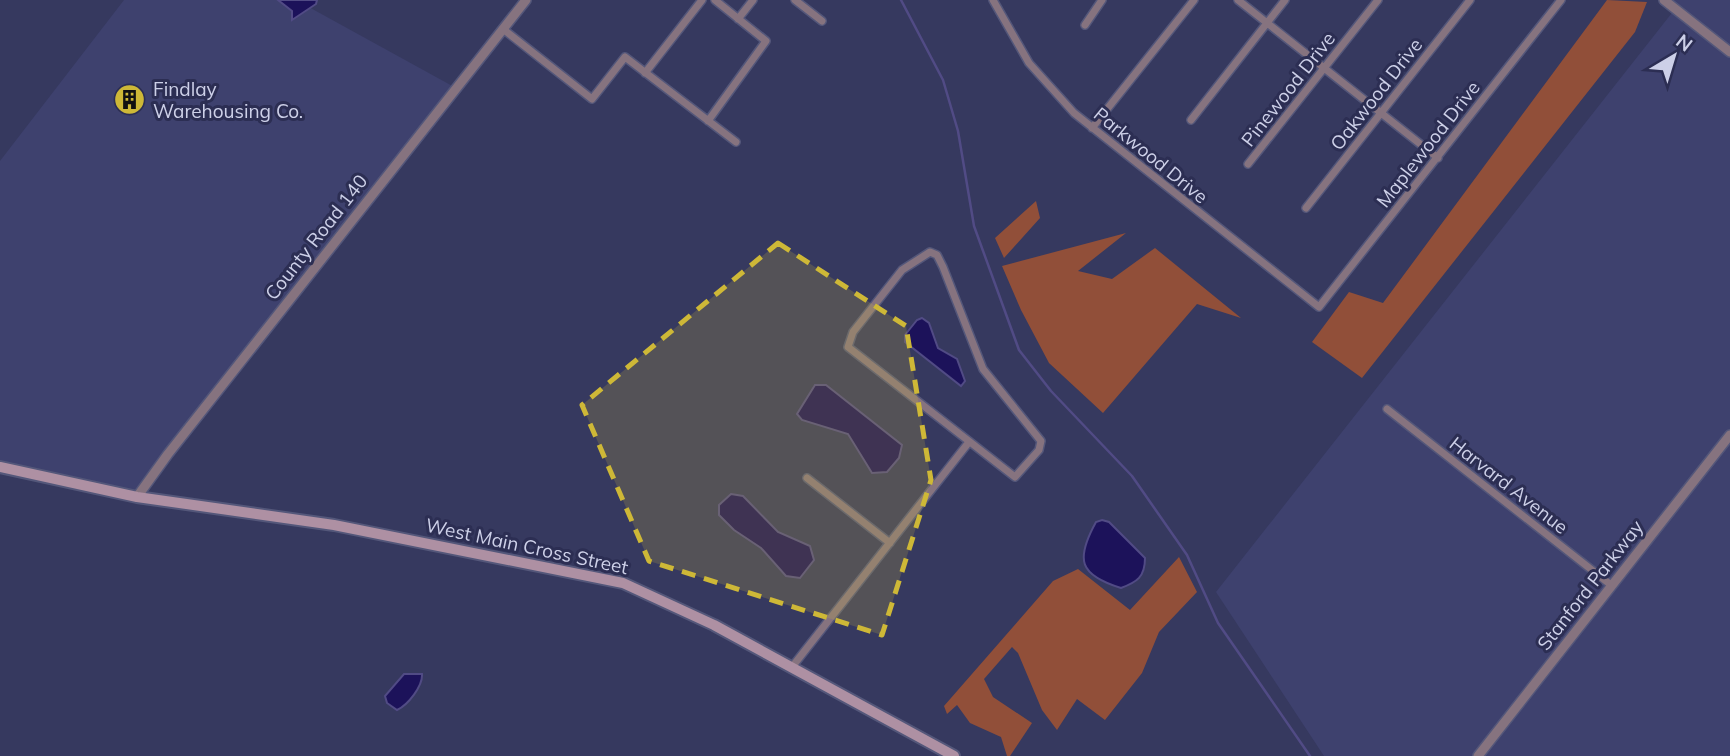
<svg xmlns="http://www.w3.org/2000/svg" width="1730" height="756" viewBox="0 0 1730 756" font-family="Mulish,sans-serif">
<rect width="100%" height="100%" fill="#36395f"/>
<!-- built -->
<path fill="#3e416e" d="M 124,0 L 296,0 L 456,88 L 137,497 L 0,467 L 0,161 Z
M 1664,0 L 1730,0 L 1730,756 L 1324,756 L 1216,592 L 1675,9 Z"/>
<!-- green -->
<path fill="#914f39" d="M 1607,0 L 1647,2 L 1635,32 L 1362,378 L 1312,342 L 1349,292 L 1383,303 Z
M 1036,201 L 1040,218 L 1004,258 L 995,238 Z
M 1126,233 L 1078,271 L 1112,279 L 1155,248 L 1241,318 L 1197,304 L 1103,413 L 1049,363 L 1021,310 L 1002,266 Z
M 1179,557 L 1197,592 L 1159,632 L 1142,673 L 1105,720 L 1077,699 L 1057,730 L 1042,710 L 1018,653 L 1012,647 L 984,679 L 993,697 L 1032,723 L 1010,756 L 1007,756 L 1001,737 L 970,723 L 957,705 L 947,714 L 944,706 L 1053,581 L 1078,569 L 1130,610 Z"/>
<!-- water -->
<path fill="#1c125a" stroke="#514b85" stroke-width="2" d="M 278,0 L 317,0 L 316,4 L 292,20 L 292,11 Z
M 922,318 L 929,323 L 938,348 L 957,359 L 965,381 L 961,386 L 905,342 L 905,335 L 917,320 Z
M 815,385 L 826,385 L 902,445 L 899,458 L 887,472 L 872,473 L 848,434 L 802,420 L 797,414 Z
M 731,494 L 743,496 L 778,532 L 810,546 L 814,560 L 800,578 L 786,576 L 761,548 L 734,530 L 719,515 L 719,505 Z
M 1102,520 L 1109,522 L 1145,558 C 1145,577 1137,582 1121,588 C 1079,575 1075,560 1096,522 Z
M 404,674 L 422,674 C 423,686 408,705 397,710 L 387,703 L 385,696 Z"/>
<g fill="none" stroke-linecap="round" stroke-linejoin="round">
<!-- stream -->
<path stroke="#514b85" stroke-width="2.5" d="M 901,0 L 943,80 L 958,131 L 974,226 L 1019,350 L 1051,391 L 1132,476 L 1187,555 L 1218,623 L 1310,756"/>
<defs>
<path id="minor" d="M 795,0 L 822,21
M 993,0 L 1029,63 L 1074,113 L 1319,307 L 1561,0
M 1238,0 L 1438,158
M 738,19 L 753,0
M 1085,25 L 1102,0
M 503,29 L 592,99 L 625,57 L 736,142
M 645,73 L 702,0
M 1191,120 L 1285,0
M 708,121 L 766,41 L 715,0
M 1092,128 L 1194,0
M 1248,164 L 1378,0
M 1306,208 L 1470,0
M 930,252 L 937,255 L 943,267 L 983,369 L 1041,441 L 1039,450 L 1015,477 L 848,347 L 853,332 L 902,270 Z
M 1387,409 L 1611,585
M 807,478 L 890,543
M 792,667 L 969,442"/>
<path id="tertiary" d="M 1664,0 L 1730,52
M 137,497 L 168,454 L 526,0
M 1478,756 L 1730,435"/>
<path id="secondary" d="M 0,467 L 137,497 L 334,525 L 623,583 L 714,625 L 954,756"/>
</defs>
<!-- minor casing -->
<use href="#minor" stroke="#54577a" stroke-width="10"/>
<!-- tertiary casing -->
<use href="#tertiary" stroke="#54577a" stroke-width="12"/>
<!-- secondary casing -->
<use href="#secondary" stroke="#54577a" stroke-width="14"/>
<!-- minor -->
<use href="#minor" stroke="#86737f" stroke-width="7"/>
<!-- tertiary -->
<use href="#tertiary" stroke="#86737f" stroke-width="9"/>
<!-- secondary -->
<use href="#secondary" stroke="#ae90a3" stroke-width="10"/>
</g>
<!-- marked area -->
<path fill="#ceb837" fill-opacity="0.2" stroke="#ceb837" stroke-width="5" stroke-dasharray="14 9" stroke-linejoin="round" d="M 778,243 L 906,326 L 931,480 L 882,635 L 649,561 L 582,405 Z"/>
<!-- icons -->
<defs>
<symbol id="building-disc" viewBox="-11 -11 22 22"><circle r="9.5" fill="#ceb837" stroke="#2c2e53"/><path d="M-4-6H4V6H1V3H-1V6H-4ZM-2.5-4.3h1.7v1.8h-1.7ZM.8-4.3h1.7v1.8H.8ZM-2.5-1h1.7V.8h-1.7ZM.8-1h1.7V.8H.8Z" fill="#111"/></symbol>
</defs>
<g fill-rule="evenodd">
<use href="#building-disc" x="112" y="82" width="35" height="35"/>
</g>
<g text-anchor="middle" stroke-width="6" stroke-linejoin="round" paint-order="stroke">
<!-- poi labels -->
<g font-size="19" fill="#cdd0e8" stroke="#2c2e53" text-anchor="start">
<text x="153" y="96">Findlay<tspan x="153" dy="22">Warehousing Co.</tspan></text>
</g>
<!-- street labels -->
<g font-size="19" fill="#cdd0e8" stroke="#2c2e53">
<text transform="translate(1288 89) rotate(-52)" y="7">Pinewood Drive</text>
<text transform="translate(1376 94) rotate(-52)" y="7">Oakwood Drive</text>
<text transform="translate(1428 144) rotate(-52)" y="7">Maplewood Drive</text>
<text transform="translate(1151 155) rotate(39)" y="7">Parkwood Drive</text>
<text transform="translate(316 237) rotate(-52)" y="7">County Road 140</text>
<text transform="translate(1509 485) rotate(38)" y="7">Harvard Avenue</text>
<text transform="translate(527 546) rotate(12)" y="7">West Main Cross Street</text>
<text transform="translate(1590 585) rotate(-52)" y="7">Stanford Parkway</text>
</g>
</g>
<!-- north arrow -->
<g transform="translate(1674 56) rotate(38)" stroke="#2c2e53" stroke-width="5" paint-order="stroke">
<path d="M0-5L12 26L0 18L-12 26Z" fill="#cdd0e8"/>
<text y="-10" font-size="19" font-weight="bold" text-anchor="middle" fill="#cdd0e8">N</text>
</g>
</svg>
